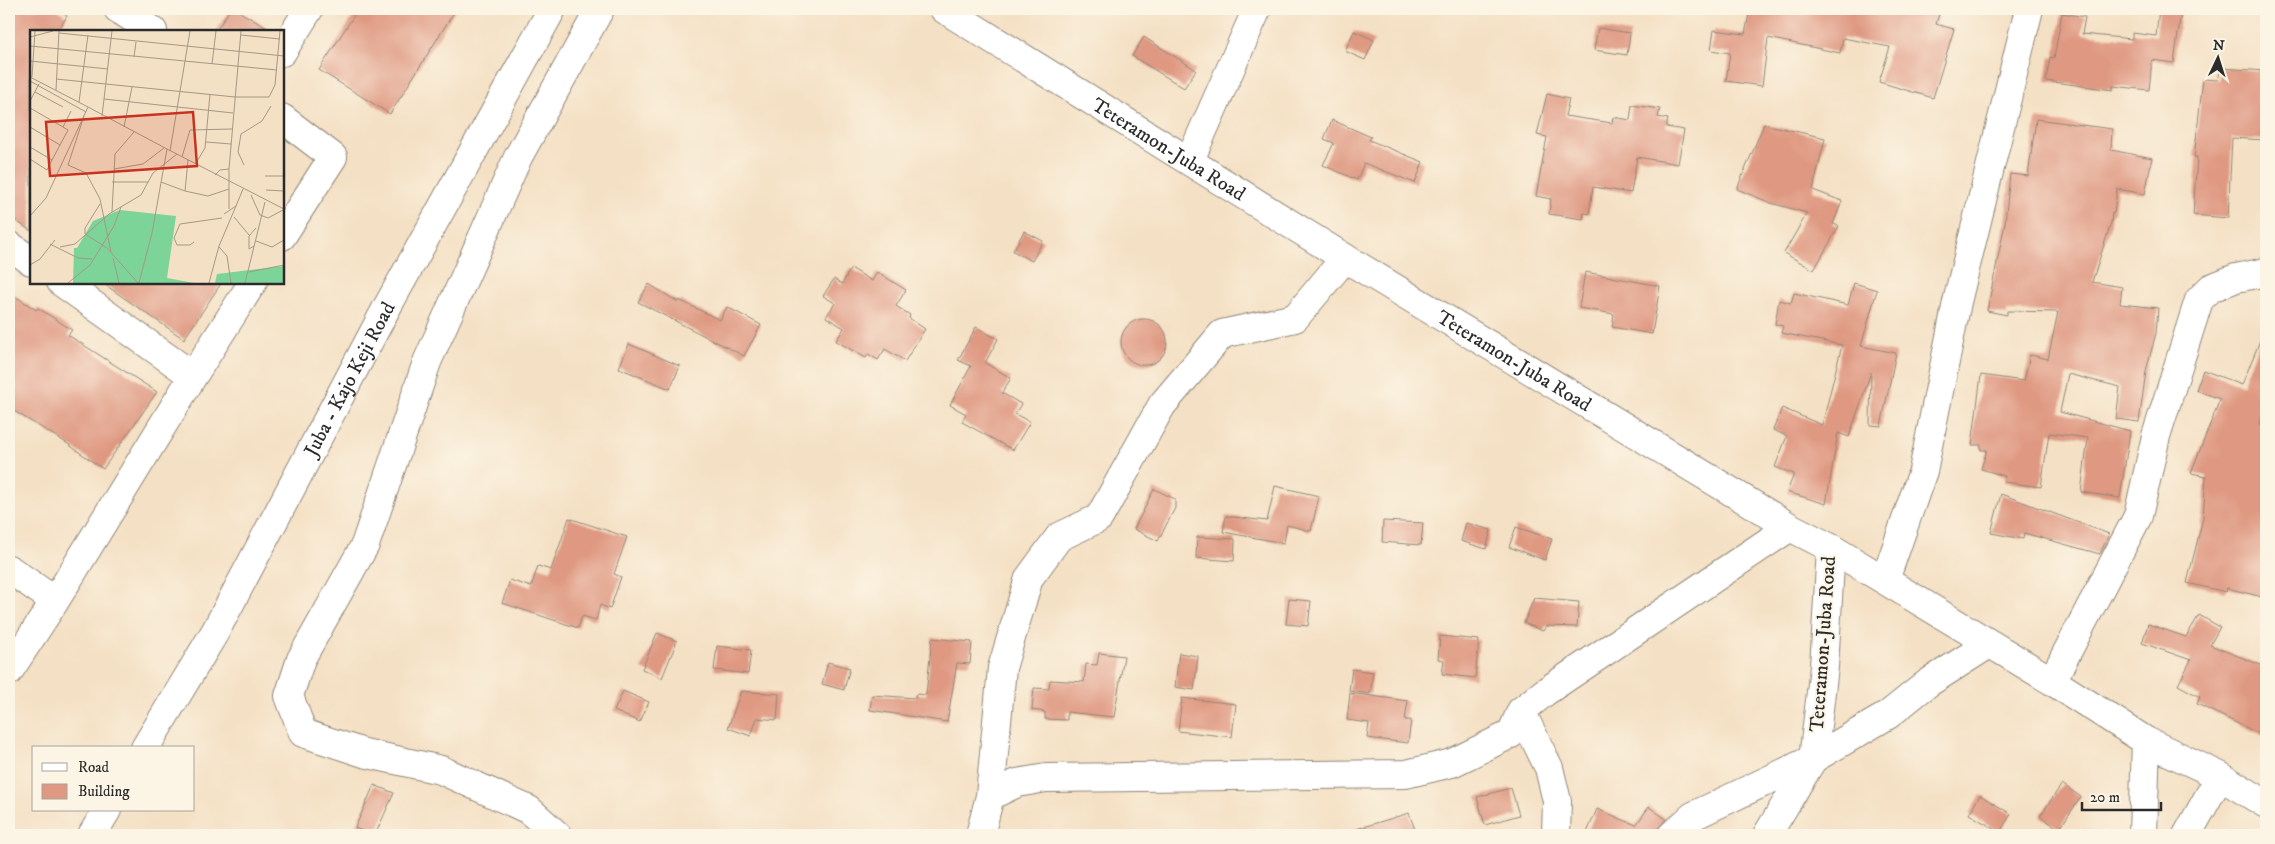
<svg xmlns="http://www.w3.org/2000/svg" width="2275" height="844" viewBox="0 0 2275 844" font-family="'IM FELL DW Pica',serif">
<rect width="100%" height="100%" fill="#fcf5e5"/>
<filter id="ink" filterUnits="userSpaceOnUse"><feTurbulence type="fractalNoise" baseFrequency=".02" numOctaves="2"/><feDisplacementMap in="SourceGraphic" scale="10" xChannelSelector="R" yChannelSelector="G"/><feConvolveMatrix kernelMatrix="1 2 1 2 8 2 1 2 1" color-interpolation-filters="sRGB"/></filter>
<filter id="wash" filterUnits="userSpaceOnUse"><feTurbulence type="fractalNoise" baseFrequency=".0096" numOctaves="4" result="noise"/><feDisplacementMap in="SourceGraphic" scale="20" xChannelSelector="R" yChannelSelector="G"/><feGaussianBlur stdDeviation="1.12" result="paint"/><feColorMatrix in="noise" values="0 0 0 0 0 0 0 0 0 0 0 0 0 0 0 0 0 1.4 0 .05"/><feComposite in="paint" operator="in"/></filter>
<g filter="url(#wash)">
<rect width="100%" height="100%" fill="#f4e0c4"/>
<g id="blocks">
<!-- building -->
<path fill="#df9881" d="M 9,9 L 56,9 L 67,16 L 58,31 L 31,31 L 31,231 L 9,216 Z
M 230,9 L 235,9 L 272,31 L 216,31 Z
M 358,9 L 456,9 L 390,114 L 319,70 Z
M 1750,9 L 1922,9 L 1939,14 L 1936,24 L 1954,29 L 1933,98 L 1879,82 L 1890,47 L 1843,38 L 1840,53 L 1768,38 L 1762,86 L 1726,81 L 1730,53 L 1711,50 L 1714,30 L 1745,34 Z
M 2159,9 L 2181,12 L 2174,63 L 2152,60 L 2149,90 L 2113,86 L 2113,90 L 2046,81 L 2050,57 L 2054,58 L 2062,13 L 2085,17 L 2082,34 L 2132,39 L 2132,33 L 2156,36 Z
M 1598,28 L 1630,33 L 1627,55 L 1594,50 Z
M 1354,31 L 1374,40 L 1365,60 L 1345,51 Z
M 1144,37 L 1196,70 L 1184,88 L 1132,56 Z
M 2221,68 L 2266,71 L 2266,140 L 2232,138 L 2228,218 L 2193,215 L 2197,157 L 2194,157 L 2203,79 L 2218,80 Z
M 1547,94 L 1569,99 L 1565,116 L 1612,123 L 1613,117 L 1630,120 L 1632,105 L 1660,109 L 1658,117 L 1668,119 L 1666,127 L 1684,130 L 1678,164 L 1637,157 L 1631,193 L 1593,187 L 1589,214 L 1584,213 L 1583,219 L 1549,214 L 1551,199 L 1536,196 L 1547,137 L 1537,135 Z
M 2036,119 L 2112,129 L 2111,150 L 2152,158 L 2145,194 L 2117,189 L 2114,213 L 2112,213 L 2111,223 L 2092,282 L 2122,287 L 2120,304 L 2158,308 L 2156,333 L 2146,371 L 2139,422 L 2116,419 L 2120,387 L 2068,374 L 2060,412 L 2130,431 L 2120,498 L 2081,492 L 2088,438 L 2049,433 L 2041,487 L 2004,482 L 2005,476 L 1981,469 L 1987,450 L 1981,450 L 1981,445 L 1972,445 L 1981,375 L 2024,381 L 2030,355 L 2048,359 L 2058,312 L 2007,311 L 2007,315 L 1987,311 L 2005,223 L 2010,174 L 2028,176 Z
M 1332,120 L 1371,137 L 1369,140 L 1423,162 L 1415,183 L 1364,163 L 1357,180 L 1323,165 L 1334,143 L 1324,139 Z
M 1764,124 L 1825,138 L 1813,190 L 1842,201 L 1833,224 L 1839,226 L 1814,270 L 1784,253 L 1807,213 L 1771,203 L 1737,189 Z
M 1024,231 L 1043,241 L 1032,261 L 1013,251 Z
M 851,268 L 872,281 L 877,272 L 906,290 L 896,306 L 910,315 L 909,318 L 925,329 L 905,361 L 885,349 L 878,360 L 868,354 L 866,358 L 836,341 L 844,328 L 826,317 L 835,303 L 823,296 L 834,279 L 842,284 Z
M 1585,272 L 1660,286 L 1652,334 L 1612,327 L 1614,314 L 1579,308 Z
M 101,282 L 222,282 L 184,339 Z
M 1854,283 L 1877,290 L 1861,346 L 1896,353 L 1881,426 L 1870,425 L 1871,372 L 1849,437 L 1838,433 L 1826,504 L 1787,492 L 1794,474 L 1775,467 L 1787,436 L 1773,430 L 1782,408 L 1822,425 L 1842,345 L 1781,333 L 1783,326 L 1775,324 L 1779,300 L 1791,303 L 1794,293 L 1848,305 Z
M 649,284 L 678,302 L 679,300 L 720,320 L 727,307 L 761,325 L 744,356 L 638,302 Z
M 9,292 L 36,310 L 38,308 L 72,330 L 68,335 L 157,392 L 103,469 L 65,442 L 9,408 Z
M1121 342a23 23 0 1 1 46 0a23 23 0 1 1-46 0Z
M 976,327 L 998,339 L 985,363 L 1011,378 L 1002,393 L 1021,404 L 1015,414 L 1030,422 L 1013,450 L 962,422 L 966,414 L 950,405 L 971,366 L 958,360 Z
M 2265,328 L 2266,395 L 2260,425 L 2266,426 L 2266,598 L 2227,588 L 2226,592 L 2187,583 L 2203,518 L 2206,476 L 2191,473 L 2220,399 L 2196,390 L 2203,370 L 2242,385 Z
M 629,344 L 680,366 L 670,389 L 619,368 Z
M 1275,486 L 1319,496 L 1311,531 L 1287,525 L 1284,543 L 1223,532 L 1226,516 L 1267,521 Z
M 1154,489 L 1175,499 L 1175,508 L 1158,541 L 1134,529 Z
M 2001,494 L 2109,534 L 2100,554 L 2024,533 L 2023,539 L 1991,533 Z
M 569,518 L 627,537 L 614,574 L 621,577 L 610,609 L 600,605 L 596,620 L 582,616 L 578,628 L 502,603 L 510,580 L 531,587 L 538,566 L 551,570 Z
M 1383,521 L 1423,523 L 1421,545 L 1382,542 Z
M 1466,523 L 1491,530 L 1486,549 L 1461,541 Z
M 1516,527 L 1552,539 L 1545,560 L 1509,547 Z
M 1197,537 L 1235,539 L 1234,561 L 1196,558 Z
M 1534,598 L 1579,602 L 1577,627 L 1546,626 L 1543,631 L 1524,623 Z
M 1289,599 L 1311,601 L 1308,626 L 1286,624 Z
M 2199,615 L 2220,627 L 2210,645 L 2266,667 L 2266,737 L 2197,704 L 2200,697 L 2178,685 L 2191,660 L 2142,643 L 2148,624 L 2186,637 Z
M 657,633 L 677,641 L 662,678 L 642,669 Z
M 1440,636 L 1479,640 L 1475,678 L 1442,674 L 1444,660 L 1438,659 Z
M 932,638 L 972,642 L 970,664 L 957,663 L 947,722 L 870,710 L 872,695 L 915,698 L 916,694 L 926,695 Z
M 717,646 L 751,650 L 748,674 L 714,670 Z
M 1099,653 L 1124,656 L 1114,717 L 1067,712 L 1067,720 L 1045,719 L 1045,712 L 1032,710 L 1034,688 L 1049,689 L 1050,680 L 1084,682 L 1086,664 L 1097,665 Z
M 1179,653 L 1198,656 L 1194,690 L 1175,687 Z
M 828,662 L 850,668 L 844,690 L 822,684 Z
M 1352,669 L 1373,672 L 1370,694 L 1349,691 Z
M 623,691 L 649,702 L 640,722 L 614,711 Z
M 741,691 L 779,694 L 777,720 L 757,718 L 751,736 L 728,728 Z
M 1350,693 L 1408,701 L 1405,720 L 1411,720 L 1408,743 L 1367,738 L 1369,723 L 1347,720 Z
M 1182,698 L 1236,704 L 1232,737 L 1178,731 Z
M 2062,784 L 2081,797 L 2059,829 L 2040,816 Z
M 374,785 L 394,793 L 375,835 L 372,835 L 355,828 Z
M 1511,788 L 1519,815 L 1485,825 L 1477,797 Z
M 1980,795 L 2011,814 L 2000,832 L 1969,814 Z
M 1649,807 L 1666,819 L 1657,830 L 1657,835 L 1586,835 L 1597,809 L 1636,825 Z
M 1409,813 L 1417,835 L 1354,835 L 1353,830 Z"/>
</g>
</g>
<g filter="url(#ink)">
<use href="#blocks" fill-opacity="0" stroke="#908678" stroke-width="1"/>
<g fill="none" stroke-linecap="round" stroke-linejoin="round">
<defs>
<path id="street" d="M 118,9 L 153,31
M 282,52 L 309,9
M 282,118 L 333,157 L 282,236
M 1190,160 L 1257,9
M 9,245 L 31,261
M 61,282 L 193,376 L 253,282
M 1831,548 L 2052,681 L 2146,741 L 2220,776 L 2266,804
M 9,569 L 55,601 L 193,376
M 1885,580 L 1923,471 L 1957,302 L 2029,9
M 9,671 L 55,601
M 2052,681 L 2138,516 L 2156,436 L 2199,300 L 2211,288 L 2236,278 L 2266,272
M 1521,711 L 1549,768 L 1557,801 L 1556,835
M 990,796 L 1017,783 L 1046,778 L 1406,774 L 1452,763 L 1511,734 L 1521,711 L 1545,692 L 1790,527
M 557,835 L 529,810 L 441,770 L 364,753 L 303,733 L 289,696 L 301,659 L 365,545 L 427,362 L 518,157 L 600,9
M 980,835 L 990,796 L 1002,668 L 1029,578 L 1059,537 L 1099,518 L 1162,405 L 1222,334 L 1295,318 L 1345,258
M 1672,835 L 1693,816 L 1813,759 L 1888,715 L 1928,683 L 1989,644
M 2143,835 L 2146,741
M 2187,835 L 2220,776"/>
<g id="secondary">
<path id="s1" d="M 944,9 L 1345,258 L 1790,527 L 1831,548 L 1824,667 L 1813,759 L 1767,835"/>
<path id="s2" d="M 145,748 L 215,632 L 386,309 L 552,9"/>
<path d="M 92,835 L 107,810"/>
</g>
</defs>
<!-- street casing -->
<use href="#street" stroke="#908678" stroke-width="30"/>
<!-- secondary casing -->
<use href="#secondary" stroke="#908678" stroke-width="30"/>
<!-- street -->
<use href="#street" stroke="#fff" stroke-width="28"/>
<!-- secondary -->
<use href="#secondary" stroke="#fff" stroke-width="28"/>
</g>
</g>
<g text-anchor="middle" stroke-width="4" stroke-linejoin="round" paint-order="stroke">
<!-- street labels -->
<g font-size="20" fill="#2b2b2b" stroke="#fcf5e5">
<text dy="7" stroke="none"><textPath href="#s1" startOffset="265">Teteramon-Juba Road</textPath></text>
<text dy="7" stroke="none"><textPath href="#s1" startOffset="670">Teteramon-Juba Road</textPath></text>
<text dy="7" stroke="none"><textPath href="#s2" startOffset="422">Juba - Kajo Keji Road</textPath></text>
<text transform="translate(1822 644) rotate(-86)" y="7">Teteramon-Juba Road</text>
</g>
</g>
<!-- overview -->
<g transform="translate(30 30)">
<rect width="254" height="254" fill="#f4e0c4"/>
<path d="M 90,180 L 146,186 L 137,248 L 164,253 L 43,253 L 44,218 L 47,218 L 63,191 ZM 254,236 L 254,253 L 185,253 L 187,244 Z" fill="#7dd499"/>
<path fill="none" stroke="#a49887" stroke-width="1" d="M 29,3 L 254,26M 211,5 L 250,9M 0,7 L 23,1M 0,16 L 247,40M 104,27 L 106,12M 0,31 L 78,39M 182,34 L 186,1M 0,47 L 58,77 L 16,168 L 0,186M 2,47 L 5,1M 26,49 L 205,67 L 239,67 L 245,55 L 250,1M 0,51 L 56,82M 26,60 L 29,1M 5,62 L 33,77M 74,69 L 203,83M 0,71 L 9,54M 49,72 L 58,5M 58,77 L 137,119 L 122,203 L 109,253M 0,78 L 33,97 L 41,81M 54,86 L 38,135 L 56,143 L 70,169 L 81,222M 72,86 L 82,1M 0,97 L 30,115 L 38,100 L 33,97M 94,97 L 102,57M 176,112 L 201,114M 0,117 L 22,130 L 30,115M 137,119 L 254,179M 140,121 L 160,1M 152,127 L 160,100 L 202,99M 0,129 L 17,140 L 22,130M 166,133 L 175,118 L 180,64M 214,135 L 208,122 L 211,104 L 232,91 L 241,76M 84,139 L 113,134 L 134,118M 185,145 L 190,140 L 199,139M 235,146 L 254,146M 82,152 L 118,152M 131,152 L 155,161 L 158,130M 236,160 L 254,161M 155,161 L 178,166 L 199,159M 221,165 L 230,185 L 238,188 L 253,180M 70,174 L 55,198 L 55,204 L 77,218 L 108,253M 199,179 L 199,139 L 211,1M 82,182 L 85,124 L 104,102M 194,184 L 206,176 L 213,159M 204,187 L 219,205M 226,211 L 242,217 L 254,210M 164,212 L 160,215 L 147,215 L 144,208 L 150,194 L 192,188M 20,214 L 48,228 L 62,229M 224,216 L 219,219 L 219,206 L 226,198M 30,217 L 45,214 L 79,184 L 111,165 L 123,143 L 147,124M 189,217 L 197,226 L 201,253M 83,228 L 89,253M 0,235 L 10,229 L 25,210M 219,242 L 254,235M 38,253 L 60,235 L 84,196 L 91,177M 179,253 L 189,216 L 206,176M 215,253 L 235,172"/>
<path fill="#c8321e" fill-opacity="0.15" stroke="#c8321e" stroke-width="2.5" d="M 163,82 L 167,136 L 20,146 L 16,92 Z"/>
<rect width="254" height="254" fill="none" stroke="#2b2b2b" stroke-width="2.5"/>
</g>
<!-- margin -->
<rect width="2275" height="844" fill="none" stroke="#fcf5e5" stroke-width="30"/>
<!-- legend -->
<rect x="32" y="746" width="162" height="65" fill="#fcf5e5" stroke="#a8a49b"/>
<rect x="42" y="763" width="25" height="8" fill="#ffffff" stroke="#a8a49b"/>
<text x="78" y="772" font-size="15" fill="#2b2b2b">Road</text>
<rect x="42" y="784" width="25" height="15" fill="#df9881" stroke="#a8a49b"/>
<text x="78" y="796" font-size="15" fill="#2b2b2b">Building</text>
<!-- north arrow -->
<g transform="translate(2218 58) rotate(4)" stroke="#fcf5e5" stroke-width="4" paint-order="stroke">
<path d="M0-4L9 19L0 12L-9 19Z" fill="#2b2b2b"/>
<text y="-8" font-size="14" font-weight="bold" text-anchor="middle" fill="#2b2b2b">N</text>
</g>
<!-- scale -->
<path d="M2082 802v8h79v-8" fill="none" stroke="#2b2b2b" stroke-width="2.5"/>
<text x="2090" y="802" font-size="15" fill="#2b2b2b" stroke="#fcf5e5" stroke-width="4" paint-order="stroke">20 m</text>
</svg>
